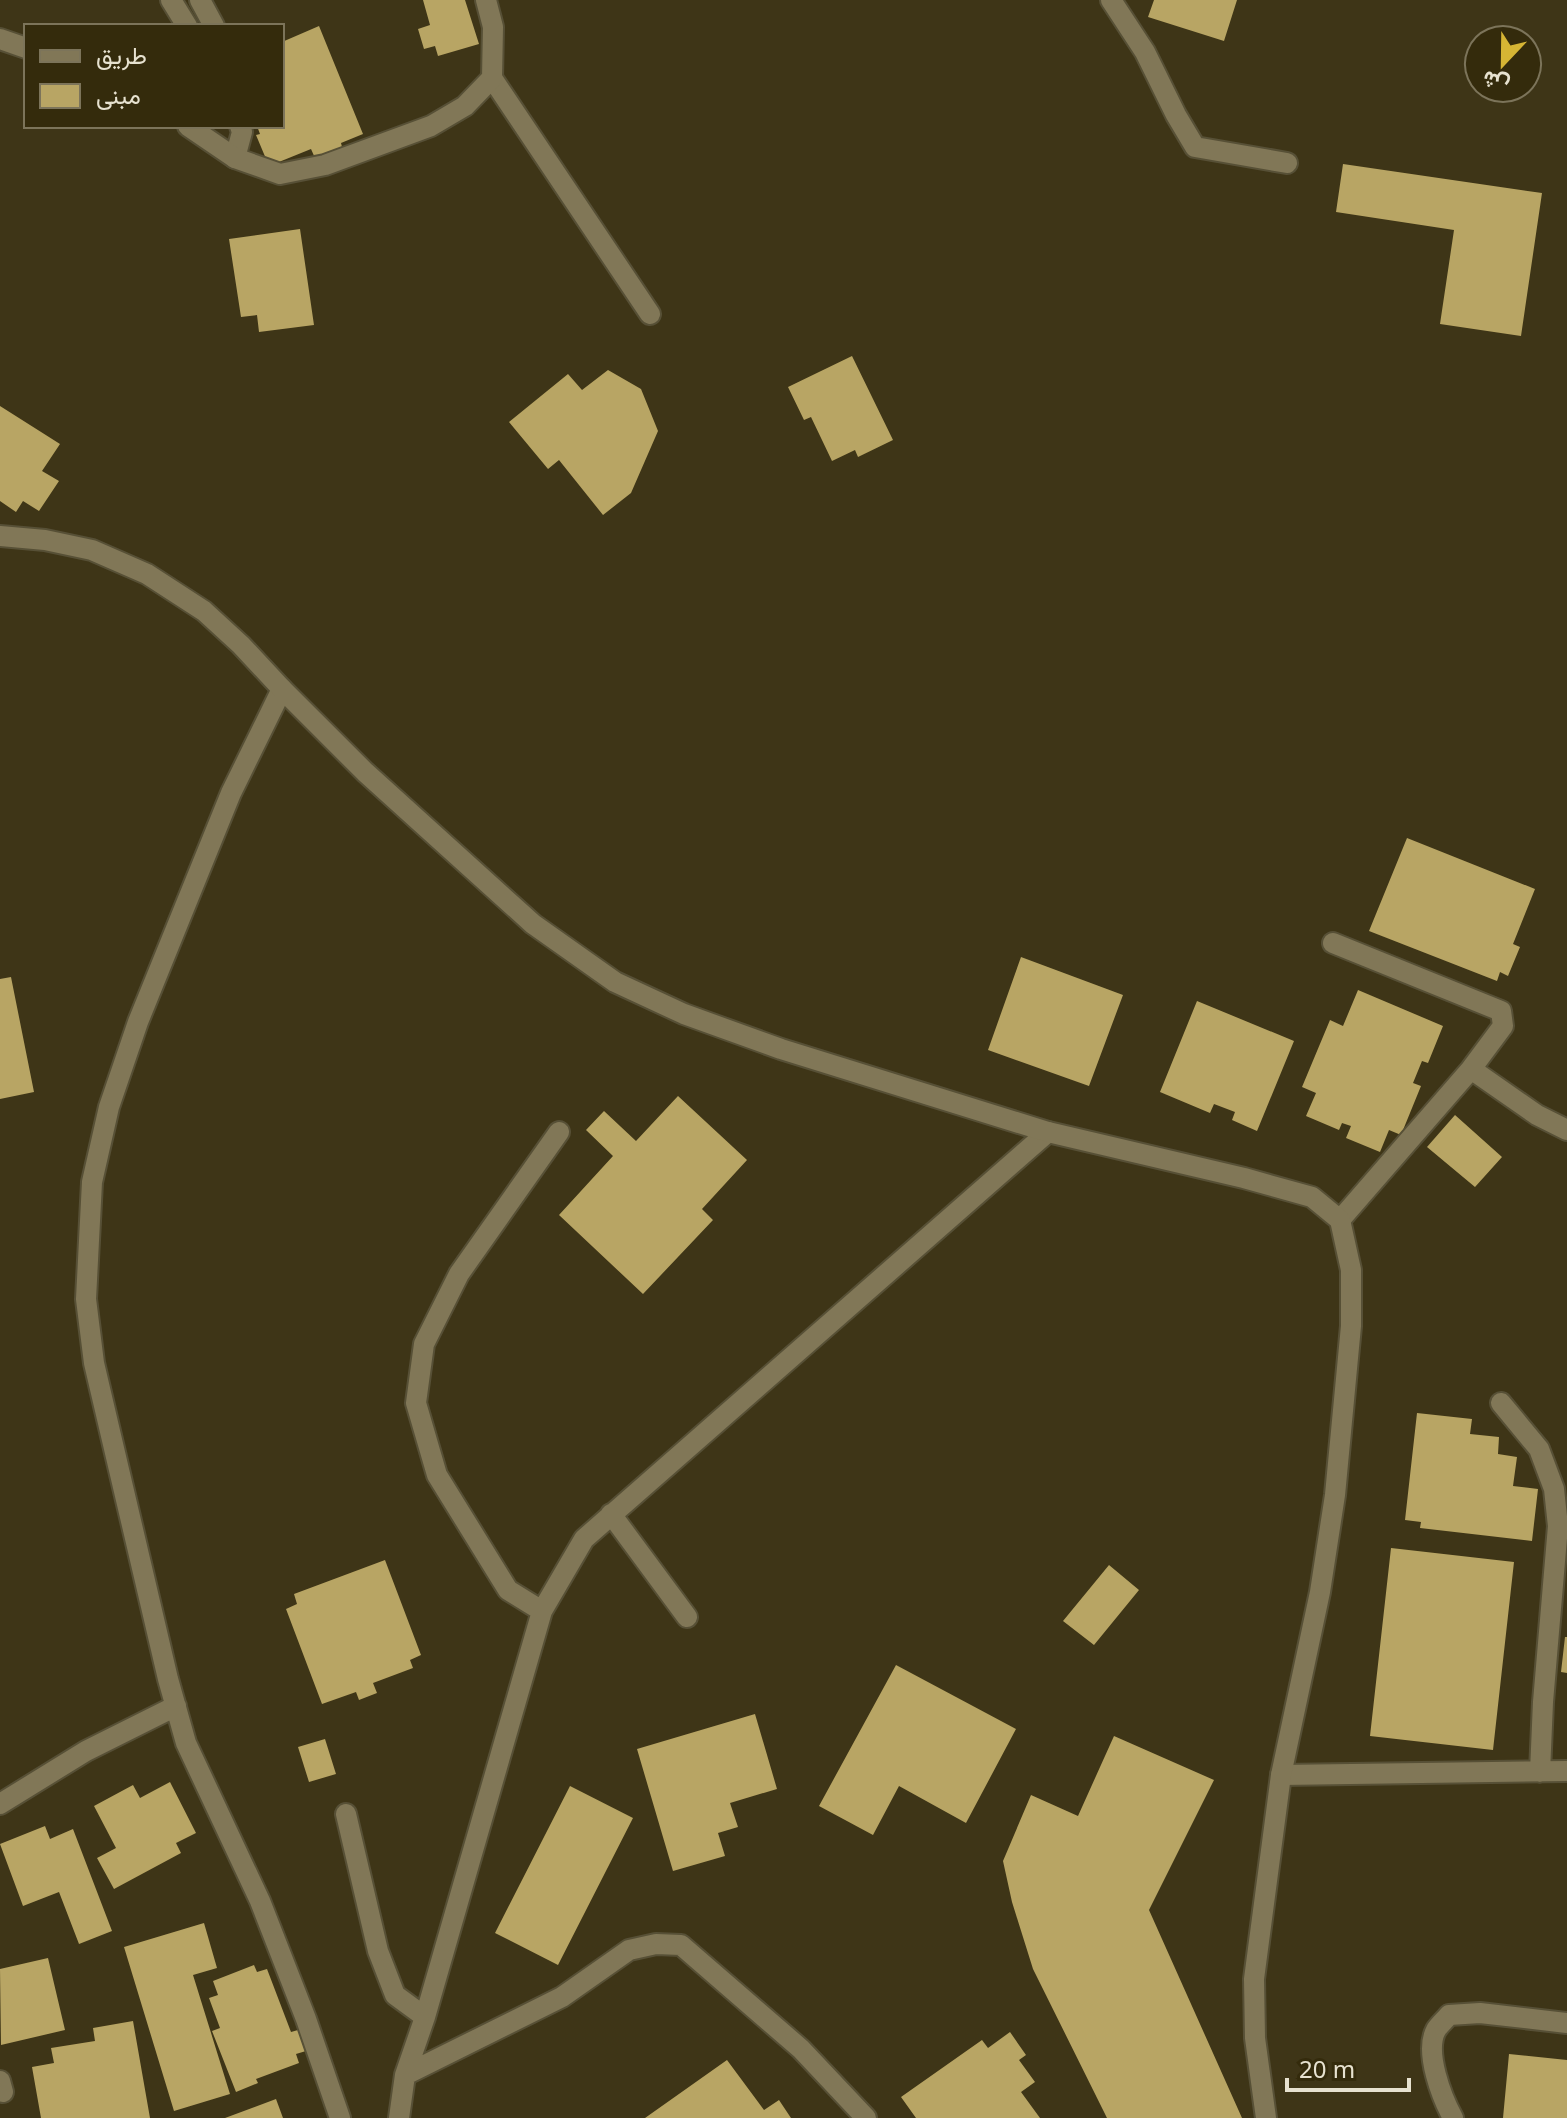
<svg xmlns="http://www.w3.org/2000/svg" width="1567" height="2118" viewBox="0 0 1567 2118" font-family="'Noto Sans',Vazirmatn,sans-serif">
<rect width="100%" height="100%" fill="#3e3517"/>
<!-- building -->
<path fill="#b8a564" d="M 423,0 L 465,0 L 479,44 L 438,56 L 435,46 L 424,49 L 418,29 L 430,25 Z
M 1154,0 L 1237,0 L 1224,41 L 1148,17 Z
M 319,26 L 363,134 L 341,143 L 342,147 L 315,158 L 311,149 L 269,166 L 256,135 L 260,134 L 257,126 L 282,126 L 282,42 Z
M 1343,164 L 1542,193 L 1521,336 L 1440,324 L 1454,230 L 1336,212 Z
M 300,229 L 314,325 L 259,332 L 257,315 L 241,317 L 229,239 Z
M 852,356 L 893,440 L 858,457 L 855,450 L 832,461 L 811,417 L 804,420 L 788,387 Z
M 608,370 L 641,389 L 658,431 L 631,493 L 603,515 L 559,460 L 548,469 L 509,422 L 568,374 L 582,390 Z
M 0,406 L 60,444 L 42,471 L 59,481 L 39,511 L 23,501 L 16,512 L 0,501 Z
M 1407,838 L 1535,889 L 1513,944 L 1520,947 L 1508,976 L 1500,972 L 1497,981 L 1369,931 Z
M 1021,957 L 1123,995 L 1089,1086 L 988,1050 Z
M 11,977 L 34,1092 L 0,1099 L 0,979 Z
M 1358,990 L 1443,1026 L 1428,1063 L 1422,1061 L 1413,1083 L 1421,1086 L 1401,1135 L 1389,1130 L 1380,1152 L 1346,1138 L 1351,1126 L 1342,1123 L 1339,1130 L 1306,1116 L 1316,1093 L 1302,1087 L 1330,1020 L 1343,1026 Z
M 1197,1001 L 1294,1041 L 1257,1131 L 1232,1120 L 1235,1112 L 1214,1104 L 1210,1113 L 1160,1092 Z
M 678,1096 L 747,1160 L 702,1209 L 713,1220 L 643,1294 L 559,1215 L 613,1156 L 586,1130 L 604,1111 L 636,1141 Z
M 1455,1115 L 1502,1157 L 1475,1187 L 1427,1147 Z
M 1417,1413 L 1472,1419 L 1470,1434 L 1499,1437 L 1498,1454 L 1517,1457 L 1513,1486 L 1538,1489 L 1532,1541 L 1420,1528 L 1421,1522 L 1405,1520 Z
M 1391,1548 L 1514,1562 L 1493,1750 L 1370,1736 Z
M 385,1560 L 421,1655 L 410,1660 L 413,1668 L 373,1683 L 377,1693 L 359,1700 L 356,1692 L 322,1704 L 286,1609 L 297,1604 L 294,1594 Z
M 1109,1565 L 1139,1590 L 1094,1645 L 1063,1621 Z
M 1565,1637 L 1567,1637 L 1567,1673 L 1561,1672 Z
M 896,1665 L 1016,1729 L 966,1823 L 899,1786 L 873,1835 L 819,1806 Z
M 755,1714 L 777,1789 L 730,1803 L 738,1827 L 718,1833 L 725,1856 L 673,1871 L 637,1749 Z
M 1114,1736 L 1214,1780 L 1149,1910 L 1242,2118 L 1107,2118 L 1033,1969 L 1012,1902 L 1003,1861 L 1031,1795 L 1078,1816 Z
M 325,1739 L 336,1774 L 309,1782 L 298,1747 Z
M 170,1782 L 196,1833 L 176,1843 L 181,1853 L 114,1889 L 97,1858 L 116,1848 L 94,1806 L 133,1785 L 140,1798 Z
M 570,1786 L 633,1818 L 558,1965 L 495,1933 Z
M 45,1826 L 50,1839 L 73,1829 L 112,1931 L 79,1944 L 59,1892 L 23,1906 L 0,1844 Z
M 204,1923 L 217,1968 L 193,1975 L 230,2094 L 174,2111 L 124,1947 Z
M 48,1958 L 65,2030 L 1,2045 L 0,1969 Z
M 254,1965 L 257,1972 L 267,1969 L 291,2032 L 298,2030 L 306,2051 L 296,2054 L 299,2063 L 256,2079 L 258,2083 L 236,2092 L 212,2031 L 220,2028 L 209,1998 L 218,1995 L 213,1981 Z
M 133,2021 L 150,2118 L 41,2118 L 32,2067 L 54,2063 L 51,2048 L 95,2041 L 93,2028 Z
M 1010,2032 L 1026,2055 L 1019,2060 L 1035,2082 L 1021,2092 L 1040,2118 L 916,2118 L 901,2097 L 982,2040 L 988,2048 Z
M 1509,2054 L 1567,2060 L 1567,2118 L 1503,2118 Z
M 727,2060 L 764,2110 L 779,2100 L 791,2118 L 645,2118 Z
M 276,2099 L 283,2118 L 225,2118 Z"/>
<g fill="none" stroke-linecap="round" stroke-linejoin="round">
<defs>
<path id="service" d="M 200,0 L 214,26"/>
<path id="minor" d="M 171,0 L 187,26
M 1111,0 L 1145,52 L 1176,115 L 1195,147 L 1287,163
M 492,78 L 650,314
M 235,158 L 242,132 L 240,126
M 282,689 L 231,793 L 138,1022 L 109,1107 L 92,1182 L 86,1299 L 94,1363 L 168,1679 L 186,1743 L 260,1901 L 306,2019 L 340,2118
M 1333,943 L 1501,1011 L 1503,1026 L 1471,1069 L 1340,1220
M 1471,1069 L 1537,1115 L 1567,1130
M 1501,1403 L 1539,1449 L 1554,1489 L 1558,1526 L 1543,1702 L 1540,1772
M 611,1514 L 687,1617
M 542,1611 L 508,1590 L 437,1475 L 416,1403 L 424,1344 L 459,1274 L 559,1132
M 1281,1775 L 1567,1771
M 0,1804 L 86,1751 L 176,1706
M 346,1814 L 378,1951 L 395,1995 L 425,2017
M 405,2075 L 562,1997 L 629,1950 L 656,1944 L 681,1945 L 801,2049 L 866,2118
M 0,2081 L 3,2092
M 399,2118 L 405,2075 L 425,2017 L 542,1611 L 584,1539 L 1048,1132
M 1453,2118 C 1442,2098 1424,2052 1436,2030 C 1439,2025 1445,2020 1449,2015 L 1480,2013 L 1567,2023"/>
<path id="tertiary" d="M 0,39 L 26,48
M 188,126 L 235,158 L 280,174 L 325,165 L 431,126 L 465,106 L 492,78 L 493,27 L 486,0
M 0,536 L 45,540 L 92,550 L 147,574 L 204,611 L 241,645 L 282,689 L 365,772 L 533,924 L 615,982 L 684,1014 L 781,1049 L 1048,1132 L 1244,1178 L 1312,1197 L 1340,1220 L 1351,1270 L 1351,1326 L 1335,1495 L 1320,1592 L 1281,1775 L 1254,1979 L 1255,2038 L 1266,2118"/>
</defs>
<!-- service casing -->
<use href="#service" stroke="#575036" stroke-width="24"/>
<!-- minor casing -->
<use href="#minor" stroke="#575036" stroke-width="24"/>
<!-- tertiary casing -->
<use href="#tertiary" stroke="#575036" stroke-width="24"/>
<!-- service -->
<use href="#service" stroke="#817757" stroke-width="20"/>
<!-- minor -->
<use href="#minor" stroke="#817757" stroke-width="20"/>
<!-- tertiary -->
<use href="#tertiary" stroke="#817757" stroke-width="20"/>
</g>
<!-- legend -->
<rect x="24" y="24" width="260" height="104" fill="#342b0c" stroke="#7c745a" stroke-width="2"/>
<rect x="40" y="50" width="40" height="12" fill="#817757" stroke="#7c745a" stroke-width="2"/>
<text x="96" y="64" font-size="24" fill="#e7e2d0">طريق</text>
<rect x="40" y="84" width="40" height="24" fill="#b8a564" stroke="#7c745a" stroke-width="2"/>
<text x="96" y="104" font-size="24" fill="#e7e2d0">مبنى</text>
<!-- north arrow -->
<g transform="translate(1503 64) rotate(202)"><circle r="38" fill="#342b0c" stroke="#7c745a" stroke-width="2"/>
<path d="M0-6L14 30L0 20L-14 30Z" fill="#d6b534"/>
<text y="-12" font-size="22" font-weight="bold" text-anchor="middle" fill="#e7e2d0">ش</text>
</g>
<!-- scale -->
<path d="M1287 2078v12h122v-12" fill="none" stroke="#e7e2d0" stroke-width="4"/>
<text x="1299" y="2078" font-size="24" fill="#e7e2d0" stroke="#342b0c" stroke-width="6" paint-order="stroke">20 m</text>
</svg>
